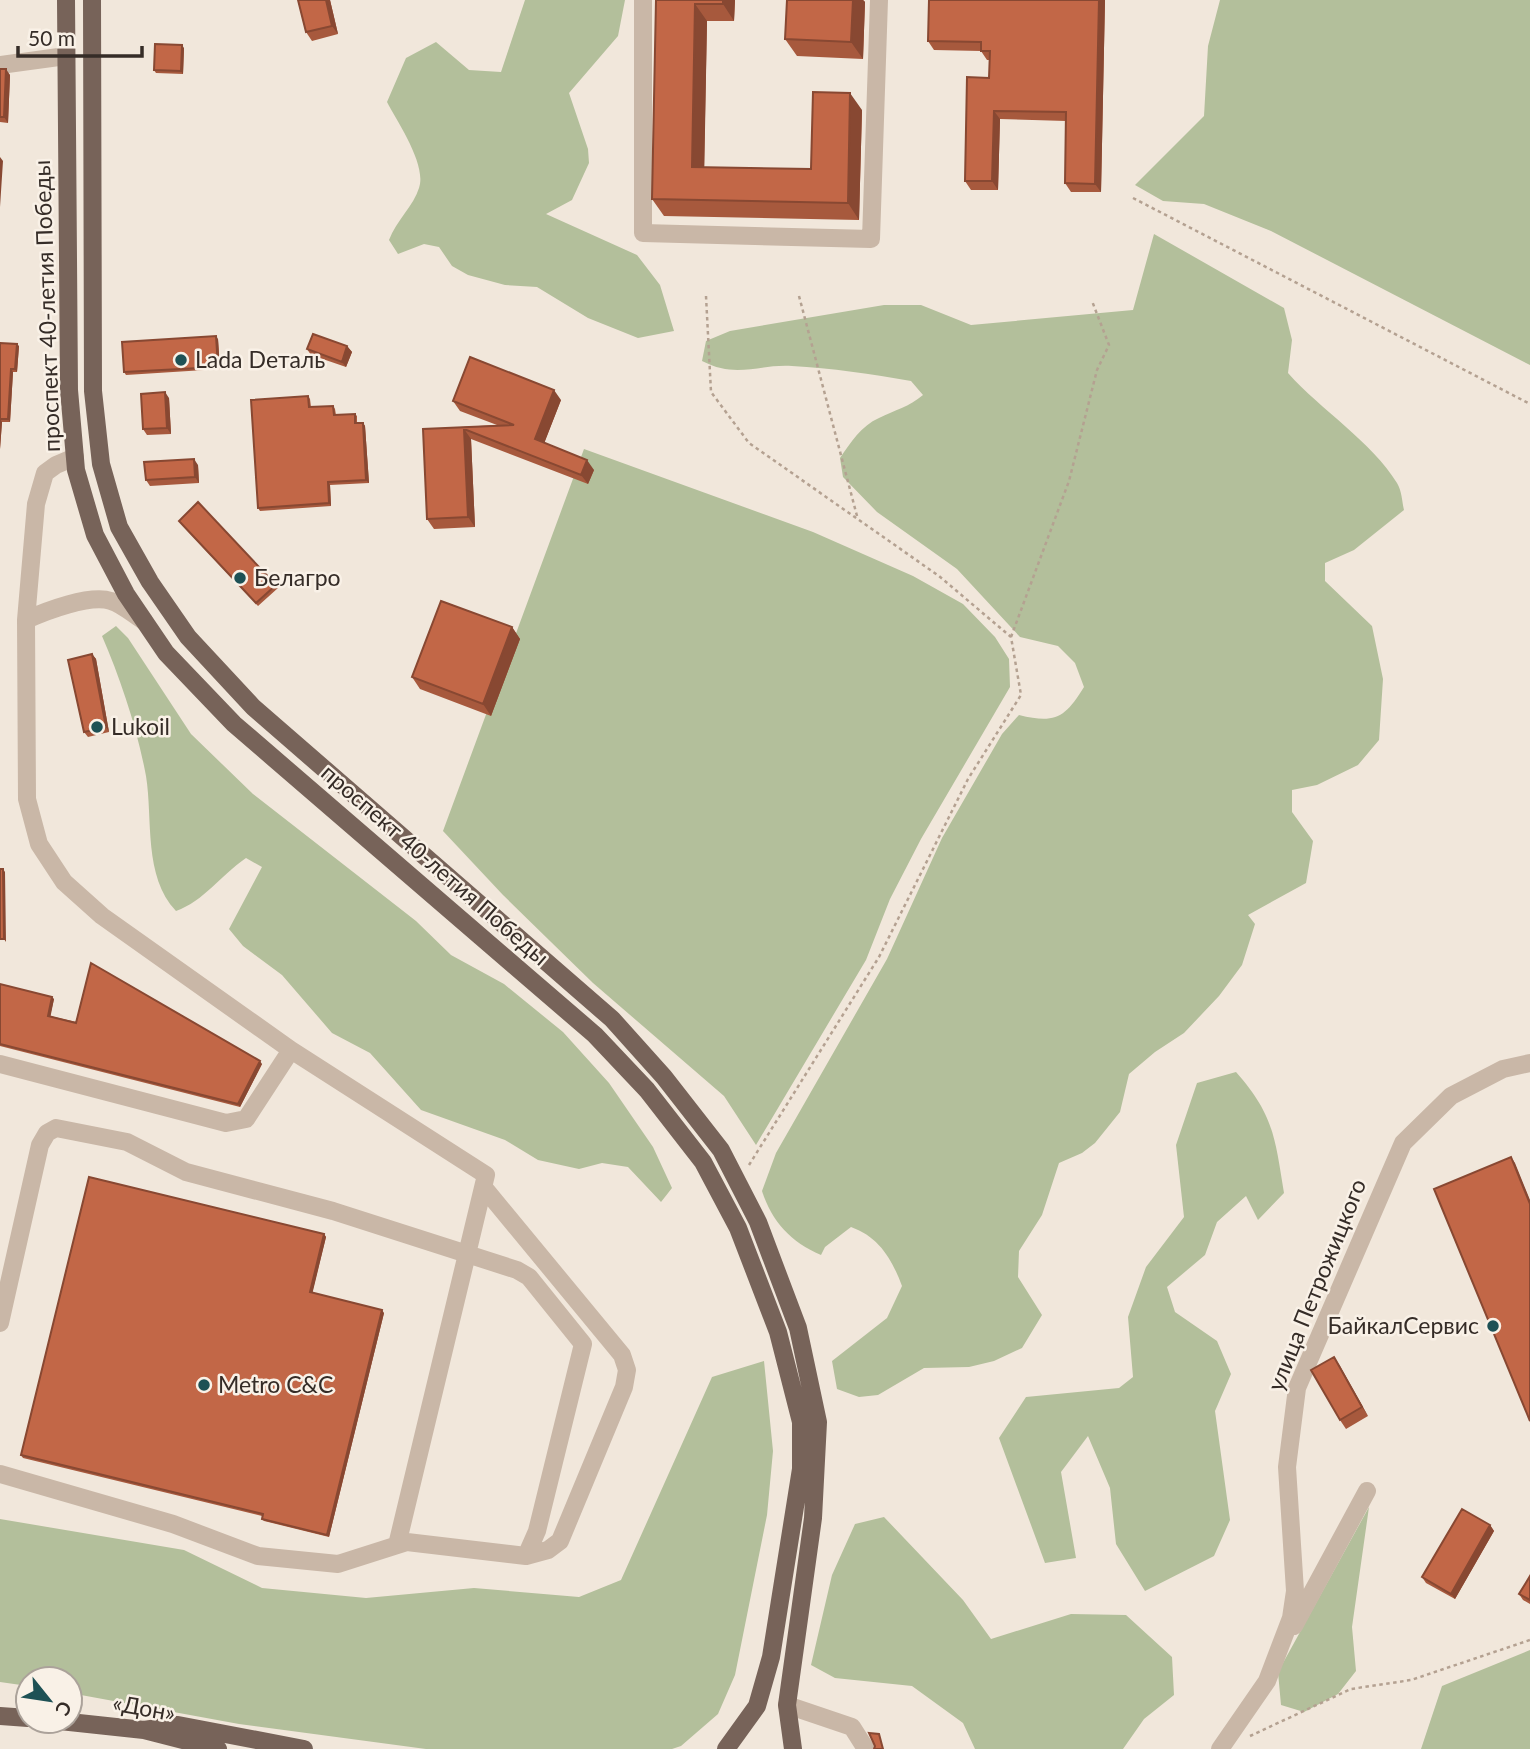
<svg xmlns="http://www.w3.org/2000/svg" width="1530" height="1749" viewBox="0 0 1530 1749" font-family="Lato,sans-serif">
<rect width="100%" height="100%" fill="#f1e7db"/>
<!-- green -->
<path fill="#b3bf9b" d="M 525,0 L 625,0 L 618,36 L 569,93 L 588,149 L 589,163 L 572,200 L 546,214 L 637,255 L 660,285 L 674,331 L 638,338 L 588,318 L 537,287 L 505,285 L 468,275 L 452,266 L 439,247 L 424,244 L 398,254 L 389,240 C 396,221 414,205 419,188 C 427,165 398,123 387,102 L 406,58 L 436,42 L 469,70 L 501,72 Z
M 1220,0 L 1530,0 L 1530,365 L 1271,231 L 1204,204 L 1163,201 L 1135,185 L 1204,116 L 1208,46 Z
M 1154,234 L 1284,308 L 1292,340 L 1288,373 C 1321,410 1372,442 1397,483 C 1402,491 1402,502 1404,510 L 1354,550 L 1325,563 L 1325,581 L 1372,626 L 1383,679 L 1379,740 L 1358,765 L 1317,785 L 1292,790 L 1292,812 L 1313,841 L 1306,883 L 1248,915 L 1255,924 L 1242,965 L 1219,996 L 1184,1033 L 1155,1052 L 1129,1074 L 1120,1112 L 1095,1143 L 1082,1153 L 1059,1163 L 1042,1215 L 1019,1251 L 1018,1277 L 1042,1315 L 1022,1348 L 994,1361 L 969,1367 L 924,1368 L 878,1395 L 859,1397 L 837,1389 L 832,1361 L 887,1318 L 902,1286 C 892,1259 879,1237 851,1227 L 825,1247 L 821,1255 C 791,1242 772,1222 762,1191 L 776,1153 L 887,959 L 942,838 L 1002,734 L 1019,715 C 1055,724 1065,718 1084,687 L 1075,663 L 1058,646 L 1020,637 L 957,569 L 877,512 L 843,477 L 840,458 C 851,442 861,426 879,418 C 895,410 909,407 923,395 L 911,381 C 872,374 831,368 792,366 C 757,364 737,379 702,361 L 706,341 L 730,331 L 884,305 L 921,305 L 971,325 L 1133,310 Z
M 584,449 L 813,532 L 913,576 L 963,604 L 995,637 L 1009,659 L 1010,687 L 921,839 L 890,899 L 866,960 L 756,1145 L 724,1096 L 593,983 L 503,895 L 443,831 Z
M 116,626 L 128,638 L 191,734 L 253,794 L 416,921 L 451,955 L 504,984 L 563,1032 L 609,1083 L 653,1147 L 672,1188 L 661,1202 L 628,1167 L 602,1163 L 579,1169 L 538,1160 L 505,1140 L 421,1110 L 370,1053 L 332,1033 L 282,975 L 243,946 L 229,929 L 262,867 L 246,858 C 220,876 204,901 176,911 C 143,876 153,819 146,776 C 137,728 121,680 102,636 Z
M 1236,1072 C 1274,1115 1275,1138 1284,1193 L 1258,1220 L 1246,1196 L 1217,1222 L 1205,1255 L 1167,1287 L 1175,1312 L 1217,1341 L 1231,1374 L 1215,1411 L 1230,1520 L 1214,1556 L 1145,1591 L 1116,1544 L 1110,1488 L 1088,1436 L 1061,1472 L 1076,1558 L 1045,1563 L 999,1438 L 1026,1397 L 1119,1388 L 1133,1377 L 1128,1317 L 1146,1267 L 1184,1217 L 1176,1145 L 1197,1083 Z
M 764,1361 L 773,1451 L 767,1515 L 735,1675 L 718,1714 L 681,1746 L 672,1749 L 426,1749 L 239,1724 L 70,1693 L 70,1679 L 28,1679 L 28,1686 L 0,1682 L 0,1519 L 184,1550 L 262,1588 L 366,1598 L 474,1588 L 579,1597 L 621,1580 L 712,1377 Z
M 1369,1507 L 1352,1627 L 1356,1671 L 1338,1694 L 1304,1712 L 1281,1705 L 1278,1672 Z
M 884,1517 L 963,1600 L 991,1639 L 1071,1614 L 1126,1615 L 1172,1657 L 1174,1695 L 1144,1719 L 1123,1749 L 975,1749 L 963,1723 L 912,1686 L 835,1678 L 811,1665 L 832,1575 L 855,1524 Z
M 1530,1650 L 1530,1749 L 1421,1749 L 1442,1686 Z"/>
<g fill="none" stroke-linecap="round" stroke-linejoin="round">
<!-- path -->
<path stroke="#b4a191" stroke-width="2.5" stroke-dasharray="3.5 3.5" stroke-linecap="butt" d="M 1133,198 L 1530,404
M 706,296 L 711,392 L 749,443 L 939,576 L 1011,637 L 1021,695 L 968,779 L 879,957 L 749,1165
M 799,296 L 857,516
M 1011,637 L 1069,481 L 1097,370 L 1109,345 L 1092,301
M 1250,1736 L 1351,1689 L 1411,1680 L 1530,1640"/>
<!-- minor -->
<path stroke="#c9b7a7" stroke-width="18" d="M 643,0 L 643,233 L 871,239 L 879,0
M 0,65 L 66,56
M 75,457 L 56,465 L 45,473 L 36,504 L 26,620 L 27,799 L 39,844 L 64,882 L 102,916 L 291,1050 L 486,1175 L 397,1545
M 26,620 C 46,611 90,594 111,601 C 122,604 134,615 144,621
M 0,1064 L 226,1123 L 246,1119 L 291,1050
M 0,1323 L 40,1145 L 47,1133 L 56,1128 L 127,1142 L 186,1172 L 333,1211 L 517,1270 L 529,1277 L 583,1344 L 537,1531 L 526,1556
M 0,1474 L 173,1524 L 258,1556 L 338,1564 L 407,1542 L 526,1556 L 548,1550 L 560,1541 L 624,1387 L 627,1370 L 622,1355 L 485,1189
M 1294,1626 L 1367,1491
M 787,1705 L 852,1727 L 866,1749
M 1220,1749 L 1267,1681 L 1291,1618 L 1295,1591 L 1287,1467 L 1297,1388 L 1403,1143 L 1451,1096 L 1503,1069 L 1530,1063"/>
<!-- major -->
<path stroke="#776359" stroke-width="18" d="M 66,0 L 69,390 L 76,470 L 95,535 L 126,594 L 166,653 L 234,724 L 595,1035 L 647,1090 L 703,1162 L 738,1228 L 778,1332 L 801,1422 L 801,1469 L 771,1657 L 757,1706 L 726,1749
M 92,0 L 93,391 L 101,464 L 119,527 L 150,582 L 188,637 L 253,707 L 612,1019 L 664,1077 L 721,1150 L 758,1222 L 798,1328 L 818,1422 L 813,1518 L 787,1705 L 793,1749
M 0,1716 L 28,1718
M 60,1721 L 144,1730 L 218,1749
M 144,1730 L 178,1725 L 304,1749"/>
</g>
<!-- wall -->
<path fill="#a7593d" d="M 330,0 L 338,34 L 312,41 L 306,32 Z
M 656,0 L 735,0 L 734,21 L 707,21 L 704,167 L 811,169 L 862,110 L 859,220 L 664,216 L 652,199 Z
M 787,0 L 863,0 L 865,2 L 863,59 L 797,56 L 785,39 Z
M 929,0 L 1105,0 L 1101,192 L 1071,192 L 1065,183 L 1066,121 L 1000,119 L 998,190 L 971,190 L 965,181 L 989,78 L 990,60 L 987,60 L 981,51 L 934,50 L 928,41 Z
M 184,48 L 183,74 L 156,73 L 154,70 Z
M 0,69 L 10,75 L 8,123 L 0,122 Z
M 218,339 L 220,369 L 126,375 L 124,372 Z
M 0,343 L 19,346 L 17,372 L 13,372 L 10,422 L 2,422 L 0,449 Z
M 347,346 L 352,352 L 346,367 L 311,355 L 307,349 Z
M 308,396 L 310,399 L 311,407 L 333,406 L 335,409 L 336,415 L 355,414 L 357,416 L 357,423 L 363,423 L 365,426 L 369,483 L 330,485 L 331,506 L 260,511 L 258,508 Z
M 169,398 L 171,434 L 147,435 L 143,429 Z
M 561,400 L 544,443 L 594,470 L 588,484 L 471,439 L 475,527 L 434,529 L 427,519 L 423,429 L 497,425 L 460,411 L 453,401 Z
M 198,465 L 199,483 L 150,486 L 146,480 Z
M 181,524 L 276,585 L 278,588 L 258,606 Z
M 512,627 L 520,639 L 491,716 L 420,689 L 412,677 Z
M 92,654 L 96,659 L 109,732 L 88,737 L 84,732 Z
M 0,984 L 54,999 L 50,1016 L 262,1064 L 240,1107 L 0,1046 Z
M 324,1234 L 326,1237 L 312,1293 L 384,1313 L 329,1537 L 264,1521 L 262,1519 L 262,1516 L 23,1458 L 21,1455 Z
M 1334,1357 L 1368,1416 L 1346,1429 L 1340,1420 Z
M 1490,1525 L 1494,1531 L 1455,1599 L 1426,1583 L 1422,1577 Z
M 1530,1576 L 1530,1604 L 1523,1600 L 1519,1594 Z"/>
<!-- shaded-wall -->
<path fill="#884832" d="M 326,0 L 330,0 L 338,34 L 332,26 Z
M 723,0 L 735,0 L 734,21 L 723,4 Z
M 853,0 L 863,0 L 865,2 L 863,59 L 851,42 Z
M 1099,0 L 1105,0 L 1101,192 L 1095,184 Z
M 695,4 L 707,21 L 704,184 L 692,167 Z
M 182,45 L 184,48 L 183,74 L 181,71 Z
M 6,69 L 10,75 L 8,123 L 4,117 Z
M 850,93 L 862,110 L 859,220 L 848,203 Z
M 994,111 L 1000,119 L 998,190 L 992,181 Z
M 0,157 L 3,161 L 0,207 Z
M 216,336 L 218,339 L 220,369 L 218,367 Z
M 17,344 L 19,346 L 17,372 L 15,369 Z
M 347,346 L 352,352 L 346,367 L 342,362 Z
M 11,369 L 13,372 L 10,422 L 8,419 Z
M 554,390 L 561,400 L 542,449 L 535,439 Z
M 165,392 L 169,398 L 171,434 L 167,428 Z
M 0,419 L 2,422 L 0,449 Z
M 363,423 L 365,426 L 369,483 L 366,480 Z
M 464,429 L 471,439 L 475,527 L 468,517 Z
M 194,459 L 198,465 L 199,483 L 195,477 Z
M 587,460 L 594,470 L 588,484 L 581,475 Z
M 328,482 L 330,485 L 331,506 L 329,503 Z
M 512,627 L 520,639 L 491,716 L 483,704 Z
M 92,654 L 96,659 L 109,732 L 106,727 Z
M 3,869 L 5,872 L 6,942 L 4,939 Z
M 52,997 L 54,999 L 50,1019 L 48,1016 Z
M 260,1061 L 262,1064 L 240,1107 L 238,1104 Z
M 1511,1157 L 1515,1163 L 1530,1200 L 1530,1204 Z
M 324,1234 L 326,1237 L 312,1295 L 310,1292 Z
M 382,1310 L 384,1313 L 329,1537 L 327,1535 Z
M 1334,1357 L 1340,1366 L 1368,1416 L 1362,1407 Z
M 1490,1525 L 1494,1531 L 1455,1599 L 1451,1594 Z"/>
<!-- building -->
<path fill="#c26747" stroke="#884832" stroke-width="2" d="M 298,0 L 326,0 L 332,26 L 306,32 Z
M 656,0 L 723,0 L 723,4 L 695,4 L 692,167 L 811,169 L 813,92 L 850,93 L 848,203 L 652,199 Z
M 787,0 L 853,0 L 851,42 L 785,39 Z
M 929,0 L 1099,0 L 1095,184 L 1065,183 L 1066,112 L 994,111 L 992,181 L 965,181 L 967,77 L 989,78 L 990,51 L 981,51 L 981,42 L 928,41 Z
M 155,44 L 182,45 L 181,71 L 154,70 Z
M 0,69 L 6,69 L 4,117 L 0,117 Z
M 313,334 L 347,346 L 342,362 L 307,349 Z
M 216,336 L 218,367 L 124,372 L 122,342 Z
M 0,343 L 17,344 L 15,369 L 11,369 L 8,419 L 0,419 Z
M 470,357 L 554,390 L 535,439 L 587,460 L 581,475 L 464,429 L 468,517 L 427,519 L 423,429 L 514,425 L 453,401 Z
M 165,392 L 167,428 L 143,429 L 141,394 Z
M 308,396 L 309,407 L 333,406 L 334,415 L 355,414 L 355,423 L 363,423 L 366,480 L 328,482 L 329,503 L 258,508 L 251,400 Z
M 194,459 L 195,477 L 146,480 L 144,462 Z
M 198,502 L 276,585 L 256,603 L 179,521 Z
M 441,601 L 512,627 L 483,704 L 412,677 Z
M 92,654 L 106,727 L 84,732 L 68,660 Z
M 0,869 L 3,869 L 4,939 L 0,939 Z
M 91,963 L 260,1061 L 238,1104 L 0,1044 L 0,984 L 52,997 L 48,1016 L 76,1023 Z
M 1511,1157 L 1530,1204 L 1530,1421 L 1434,1189 Z
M 89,1177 L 324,1234 L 310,1292 L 382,1310 L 327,1535 L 262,1519 L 263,1514 L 21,1455 Z
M 1334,1357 L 1362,1407 L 1340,1420 L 1311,1370 Z
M 1462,1509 L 1490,1525 L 1451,1594 L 1422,1577 Z
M 1530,1576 L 1530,1600 L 1519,1594 Z
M 869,1733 L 879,1734 L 883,1749 L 874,1749 L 875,1746 Z"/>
<!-- markers -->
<g fill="#1e5155" stroke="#f9f1e7" stroke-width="2.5">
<circle cx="181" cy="360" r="7"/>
<circle cx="240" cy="578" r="7"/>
<circle cx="97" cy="727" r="7"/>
<circle cx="1493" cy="1326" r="7"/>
<circle cx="204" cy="1385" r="7"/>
</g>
<g text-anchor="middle" stroke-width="5" stroke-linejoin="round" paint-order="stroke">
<!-- street labels -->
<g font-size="23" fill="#352c27" stroke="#f9f1e7">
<text transform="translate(47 306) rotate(-92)" y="8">проспект 40-летия Победы</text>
<text transform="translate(435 865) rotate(41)" y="8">проспект 40-летия Победы</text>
<text transform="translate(1317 1285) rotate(-68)" y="8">улица Петрожицкого</text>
<text transform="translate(144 1708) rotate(10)" y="8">«Дон»</text>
</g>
<!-- poi labels -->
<g font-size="23" fill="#352c27" stroke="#f9f1e7" text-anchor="start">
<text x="195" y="368">Lada Dеталь</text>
<text x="254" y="586">Белагро</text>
<text x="111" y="735">Lukoil</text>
<text x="1479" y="1334" text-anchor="end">БайкалСервис</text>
<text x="218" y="1393">Metro C&amp;C</text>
</g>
</g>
<!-- north arrow -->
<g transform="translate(49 1700) rotate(120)"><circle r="33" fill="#f9f1e7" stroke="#aba29a" stroke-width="2"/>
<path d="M0-5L12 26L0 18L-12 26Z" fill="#1e5155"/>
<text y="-10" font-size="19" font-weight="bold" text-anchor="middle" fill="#352c27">С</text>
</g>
<!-- scale -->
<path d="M18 46v10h124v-10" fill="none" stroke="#352c27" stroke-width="3.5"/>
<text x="28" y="46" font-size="21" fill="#352c27" stroke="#f9f1e7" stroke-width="5" paint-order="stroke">50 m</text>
</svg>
